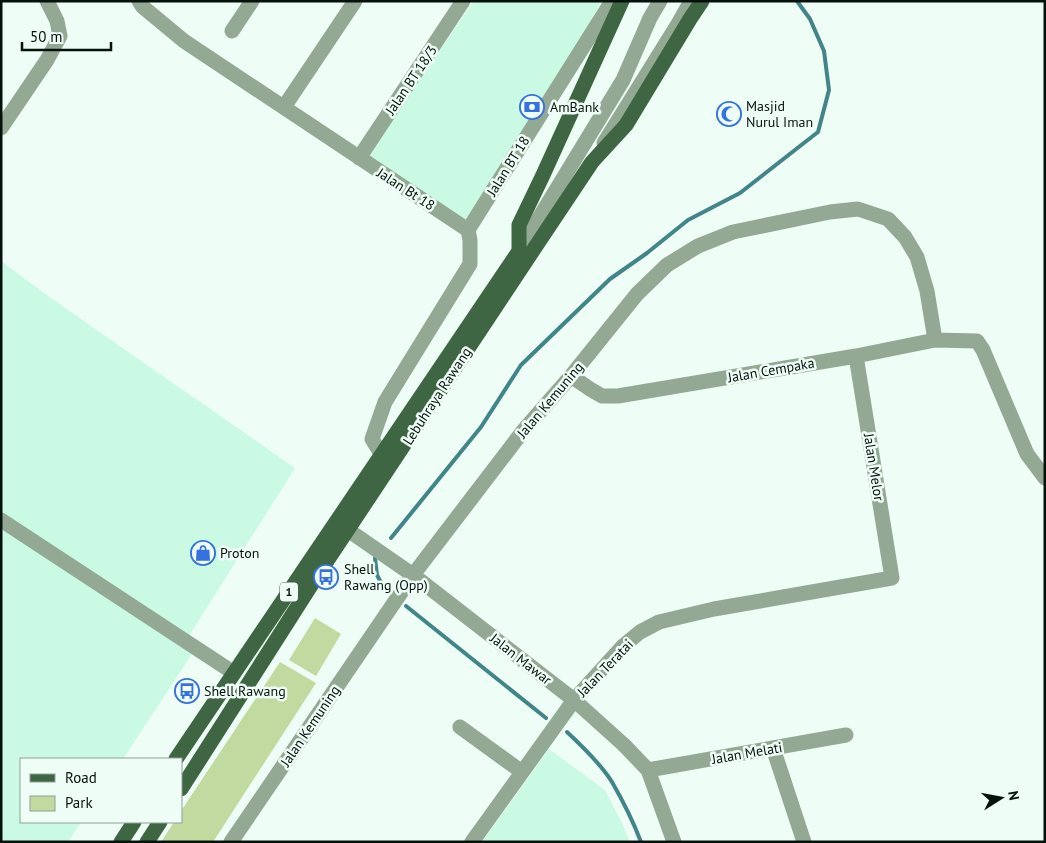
<svg xmlns="http://www.w3.org/2000/svg" width="1046" height="843" viewBox="0 0 1046 843" font-family="'PT Sans',sans-serif">
<rect width="100%" height="100%" fill="#eefdf6"/>
<!-- built -->
<path fill="#cafae4" d="M 474,1 L 601,1 L 581,41 L 464,222 L 366,156 Z
M 1,261 L 44,293 L 101,333 L 295,468 L 189,636 L 1,513 Z
M 1,528 L 192,654 L 123,759 L 21,759 L 21,822 L 81,822 L 68,842 L 1,842 Z
M 549,749 L 605,790 L 622,823 L 630,842 L 482,842 Z"/>
<!-- green -->
<path fill="#c1da9f" d="M 315,618 L 341,634 L 316,676 L 289,660 Z
M 280,662 L 316,683 L 213,842 L 161,842 L 174,822 L 181,822 L 181,811 Z"/>
<g fill="none" stroke-linecap="round" stroke-linejoin="round">
<!-- stream -->
<path stroke="#428589" stroke-width="4" d="M 391,538 L 481,427 L 521,365 L 610,279 L 647,253 L 688,220 L 740,193 L 818,132 L 829,90 L 824,51 L 810,19 L 797,1
M 375,558 L 377,575 L 385,590
M 406,606 L 546,718
M 567,732 C 582,746 601,764 612,782 C 623,801 633,821 641,842"/>
<!-- minor -->
<path stroke="#93a994" stroke-width="15" d="M 139,1 L 143,7 L 184,41 L 468,230 L 470,240 L 470,264 L 385,402 L 372,439 L 381,454
M 232,31 L 252,1
M 284,107 L 355,1
M 1,128 L 47,60 L 60,36 L 57,21 L 47,1
M 604,143 L 678,24 L 691,1
M 359,158 L 463,1
M 468,230 L 612,1
M 519,251 L 623,80 L 650,18 L 660,1
M 571,376 L 590,389 L 602,396 L 618,396 L 856,356 L 935,340 L 977,341 L 983,350 L 1027,454 L 1045,478
M 1,520 L 234,673
M 348,530 L 413,575 L 574,700 L 624,745 L 648,770 L 674,842
M 460,727 L 522,772
M 773,748 L 804,842
M 648,770 L 846,735
M 231,842 L 413,575 L 523,431 L 571,376 L 637,294 L 667,265 L 698,246 L 733,232 L 830,212 L 858,209 L 888,219 L 905,237 L 917,257 L 927,291 L 935,340
M 472,842 L 574,700 L 623,646 L 640,632 L 659,622 L 714,609 L 892,578 L 856,356"/>
<!-- major -->
<path stroke="#3f6642" stroke-width="15" d="M 176,759 L 519,251 L 519,225 L 543,175 L 622,1
M 181,789 L 319,573 L 520,270 L 592,162 L 626,125 L 690,19 L 702,1
M 121,842 L 134,822
M 147,842 L 160,822"/>
</g>
<!-- icons -->
<defs>
<symbol id="bank-ring" viewBox="-11 -11 22 22"><circle r="9.5" fill="#eefdf6" stroke="#3771df" stroke-width="1.5"/><path d="M-6-4H6V4H-6ZM0-2.3a2.3 2.3 0 1 0 0 4.6a2.3 2.3 0 1 0 0-4.6Z" fill="#3771df"/></symbol>
<symbol id="mosque-ring" viewBox="-11 -11 22 22"><circle r="9.5" fill="#eefdf6" stroke="#3771df" stroke-width="1.5"/><path d="M3.5-4.9A6 6 0 1 0 3.5 4.9A5 5 0 1 1 3.5-4.9Z" fill="#3771df"/></symbol>
<symbol id="shop-ring" viewBox="-11 -11 22 22"><circle r="9.5" fill="#eefdf6" stroke="#3771df" stroke-width="1.5"/><path d="M-5-2.5h2.3a2.7 3.5 0 0 1 5.4 0H5L5.5 6h-11ZM-1.5-2.5h3a1.5 2.3 0 0 0-3 0Z" fill="#3771df"/></symbol>
<symbol id="bus-ring" viewBox="-11 -11 22 22"><circle r="9.5" fill="#eefdf6" stroke="#3771df" stroke-width="1.5"/><path d="M-5-6H5V4H4V6H2V4H-2V6H-4V4H-5ZM-3.5-4V0h7V-4ZM-3.5 1.2v1.5H-2V1.2ZM2 1.2v1.5H3.5V1.2Z" fill="#3771df"/></symbol>
</defs>
<g fill-rule="evenodd">
<use href="#bank-ring" x="518" y="93" width="28" height="28"/>
<use href="#mosque-ring" x="715" y="100" width="28" height="28"/>
<use href="#shop-ring" x="189" y="539" width="28" height="28"/>
<use href="#bus-ring" x="312" y="563" width="28" height="28"/>
<use href="#bus-ring" x="173" y="677" width="28" height="28"/>
</g>
<g text-anchor="middle" stroke-width="5" stroke-linejoin="round" paint-order="stroke">
<!-- shield labels -->
<rect fill="#eefdf6" stroke="#4b5852" stroke-width="1" x="280" y="582.5" width="18" height="19" rx="4"/>
<g font-size="12" font-weight="bold" fill="#05120c">
<text x="289" y="596">1</text>
</g>
<!-- street labels -->
<g font-size="14" fill="#05120c" stroke="#eefdf6">
<text transform="translate(411 80) rotate(-56)" y="5">Jalan BT 18/3</text>
<text transform="translate(508 166) rotate(-58)" y="5">Jalan BT 18</text>
<text transform="translate(406 189) rotate(33)" y="5">Jalan Bt 18</text>
<text transform="translate(771 370) rotate(-10)" y="5">Jalan Cempaka</text>
<text transform="translate(437 396) rotate(-57)" y="5">Lebuhraya Rawang</text>
<text transform="translate(550 400) rotate(-50)" y="5">Jalan Kemuning</text>
<text transform="translate(874 467) rotate(81)" y="5">Jalan Melor</text>
<text transform="translate(521 659) rotate(38)" y="5">Jalan Mawar</text>
<text transform="translate(605 668) rotate(-46)" y="5">Jalan Teratai</text>
<text transform="translate(310 726) rotate(-56)" y="5">Jalan Kemuning</text>
<text transform="translate(747 753) rotate(-10)" y="5">Jalan Melati</text>
</g>
<!-- poi labels -->
<g font-size="14" fill="#05120c" stroke="#eefdf6" text-anchor="start">
<text x="746" y="111">Masjid<tspan x="746" dy="16">Nurul Iman</tspan></text>
<text x="550" y="112">AmBank</text>
<text x="220" y="558">Proton</text>
<text x="344" y="574">Shell<tspan x="344" dy="16">Rawang (Opp)</tspan></text>
<text x="204" y="696">Shell Rawang</text>
</g>
</g>
<!-- border -->
<rect width="1046" height="843" fill="none" stroke="#05120c" stroke-width="5"/>
<!-- legend -->
<rect x="20" y="758" width="162" height="65" fill="#eefdf6" stroke="#919f98"/>
<rect x="30" y="774" width="25" height="8" fill="#3f6642" stroke="#919f98"/>
<text x="65" y="783" font-size="15" fill="#05120c">Road</text>
<rect x="30" y="796" width="25" height="15" fill="#c1da9f" stroke="#919f98"/>
<text x="65" y="808" font-size="15" fill="#05120c">Park</text>
<!-- north arrow -->
<g transform="translate(1001 798) rotate(79)" stroke="#eefdf6" stroke-width="4" paint-order="stroke">
<path d="M0-4L9 19L0 12L-9 19Z" fill="#05120c"/>
<text y="-8" font-size="14" font-weight="bold" text-anchor="middle" fill="#05120c">N</text>
</g>
<!-- scale -->
<path d="M22 42v8h89v-8" fill="none" stroke="#05120c" stroke-width="2.5"/>
<text x="30" y="42" font-size="15" fill="#05120c" stroke="#eefdf6" stroke-width="4" paint-order="stroke">50 m</text>
</svg>
